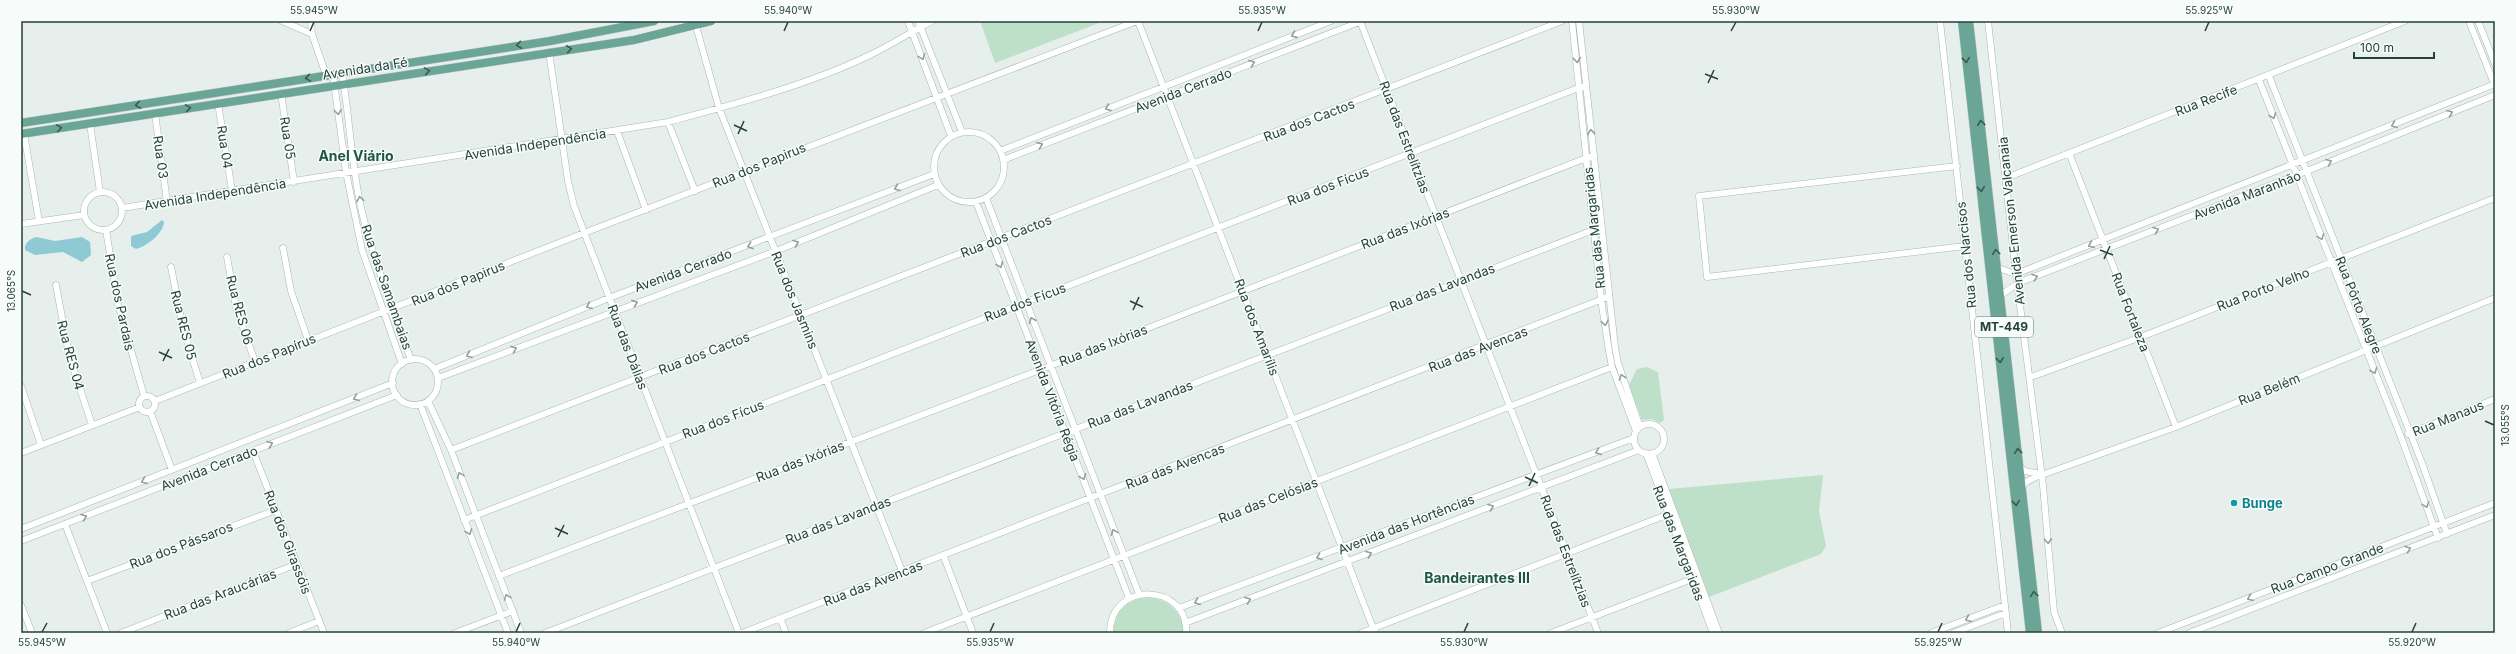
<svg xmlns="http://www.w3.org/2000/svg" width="2516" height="654" viewBox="0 0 2516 654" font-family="Inter,sans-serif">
<rect width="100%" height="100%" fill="#e6efeb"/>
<!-- green -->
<path fill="#bfe0c8" d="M 980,21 L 1104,21 L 995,63 Z
M 1647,367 L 1658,372 L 1664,420 L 1660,423 L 1652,419 L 1642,420 L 1629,385 L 1637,369 Z
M 1823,475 L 1819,511 L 1826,546 L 1821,554 L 1709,597 L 1669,489 Z
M 1148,597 C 1168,600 1183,611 1184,633 L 1113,633 C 1115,611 1127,600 1148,597 Z"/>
<!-- water -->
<path fill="#8ec9d4" d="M 162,220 L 164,222 C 163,234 147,246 136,249 L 131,246 L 131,236 L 147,232 Z
M 36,237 L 55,241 L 82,237 L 90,242 L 91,255 L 82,262 L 63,252 L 35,255 L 25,250 C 24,243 30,239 36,237 Z"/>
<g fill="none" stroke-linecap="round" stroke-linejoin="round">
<defs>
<path id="minor" d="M 282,21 L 312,34 L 326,75
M 311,21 L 312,34
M 908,21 L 951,136
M 918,21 L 962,132
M 1138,21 L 1375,633
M 1360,21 L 1598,633
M 1572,21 L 1601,299 L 1609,351 L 1612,367 L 1636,431
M 1579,21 L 1615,347 L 1618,363 L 1640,427
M 1940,21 L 2008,633
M 1988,21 L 2016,274 L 2043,485 L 2054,612 L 2062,633
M 2469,21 L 2495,86
M 2478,21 L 2495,64
M 696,26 L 719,108 L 902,571
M 549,52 L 568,181 L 574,206 L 739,633
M 342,73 C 350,119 351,166 362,212 C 374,262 394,311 411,360
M 333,74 L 346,172 L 362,250 L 402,364
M 2269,76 L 2422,463 L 2447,534
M 2259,80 L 2401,437 L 2438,538
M 281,93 L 294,182
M 218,103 L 232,191
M 155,113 L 167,202
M 668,122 L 695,191
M 90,124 L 100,192
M 617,131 L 646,210
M934 167a35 35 0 1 1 70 0a35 35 0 1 1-70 0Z
M 24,134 L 39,221
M 1000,151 L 1331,21
M 2069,153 L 2176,427
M 1003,160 L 1362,21
M 1957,166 L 1699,196 L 1707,277 L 1965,246
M 2006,178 L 2405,21
M84 211a19 19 0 1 1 38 0a19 19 0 1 1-38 0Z
M 986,198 L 1139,594
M 976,202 L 1129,598
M 122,208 L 668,122 C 735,104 808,85 870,55 C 891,45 911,32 932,21
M 21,224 L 84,215
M 106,230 L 118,304 L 144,396
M 283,248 L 291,291 L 308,340
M 227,257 L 236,307 L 255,362
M 171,267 L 183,328 L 200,383
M 1998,268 L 2016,274
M 2016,274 L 2495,84
M 56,285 L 69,355 L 92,425
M 2001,295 L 2018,283 L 2297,175 L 2495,95
M392 382a23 23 0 1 1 46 0a23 23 0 1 1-46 0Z
M 434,369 L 609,298 L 934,174
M 2031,377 L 2141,337 L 2495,198
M 438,378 L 776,251 L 938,185
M 21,386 L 41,445
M139 404a8 8 0 1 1 16 0a8 8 0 1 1-16 0Z
M 155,401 L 584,233 L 1137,21
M 428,401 L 451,450 L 521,633
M 420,404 L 508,633
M 150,411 L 172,470
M1634 439a15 15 0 1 1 30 0a15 15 0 1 1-30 0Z
M 2408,434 L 2495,399
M 451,450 L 1562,21
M 253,451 L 324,633
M 21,453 L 140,407
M 1646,453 L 1713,633
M 1652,453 L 1719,633
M 2020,467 L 2025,471 L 2041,474
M 2022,488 L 2026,482 L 2036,477 L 2176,427 L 2495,298
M 464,520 L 1586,85
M 65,524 L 107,633
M 21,529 L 393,383
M 21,541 L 397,395
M 944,557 L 973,633
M 499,576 L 1050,366 L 1594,155
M 87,581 L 276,510
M 21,605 L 32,633
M 1179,608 L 1634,438
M 780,618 L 786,633
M 1185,623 L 1639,450
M 121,633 L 297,564
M 289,633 L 319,621
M 455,633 L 513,611
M 545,633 L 1601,227
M 742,633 L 1608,297
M 924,633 L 1612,367
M 1110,633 C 1110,579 1190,584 1186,633
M 1361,633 L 1674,512
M 1551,633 L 1697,577
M 1931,633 L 2005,605
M 1953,633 L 2006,613
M 2158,633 L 2495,503
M 2189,633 L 2495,515"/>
<path id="major" d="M 1962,21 L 2030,633
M 1969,21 L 2038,633
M 21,123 L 550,41 L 654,21
M 21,134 L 634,40 L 711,21"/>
</defs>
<!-- minor casing -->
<use href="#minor" stroke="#a8b8b2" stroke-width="7"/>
<!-- major casing -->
<use href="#major" stroke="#c2cac8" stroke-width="9"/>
<!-- minor -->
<use href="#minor" stroke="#fff" stroke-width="6"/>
<!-- major -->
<use href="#major" stroke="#6aa596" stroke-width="8"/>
</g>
<!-- one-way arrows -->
<defs><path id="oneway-chevron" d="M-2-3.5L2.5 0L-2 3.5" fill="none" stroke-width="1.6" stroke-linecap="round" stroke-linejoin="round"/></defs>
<g stroke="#92a09c">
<use href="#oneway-chevron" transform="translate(1294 35) rotate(159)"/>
<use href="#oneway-chevron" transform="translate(922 57) rotate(69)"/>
<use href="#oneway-chevron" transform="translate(1577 60) rotate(84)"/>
<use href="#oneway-chevron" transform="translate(1252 63) rotate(-21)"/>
<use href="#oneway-chevron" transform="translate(1108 108) rotate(159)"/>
<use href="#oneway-chevron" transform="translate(338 112) rotate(83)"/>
<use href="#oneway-chevron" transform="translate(2450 113) rotate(-22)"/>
<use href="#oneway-chevron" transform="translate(2273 116) rotate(68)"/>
<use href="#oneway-chevron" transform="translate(2394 125) rotate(158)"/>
<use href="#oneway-chevron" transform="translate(1591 132) rotate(-96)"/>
<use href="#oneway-chevron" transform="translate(1040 145) rotate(-21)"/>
<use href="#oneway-chevron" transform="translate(2329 162) rotate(-22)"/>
<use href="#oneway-chevron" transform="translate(897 188) rotate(159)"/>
<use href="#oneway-chevron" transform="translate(360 199) rotate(-101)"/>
<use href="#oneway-chevron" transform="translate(2156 230) rotate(-21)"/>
<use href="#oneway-chevron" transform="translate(2321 237) rotate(69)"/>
<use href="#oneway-chevron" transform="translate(796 243) rotate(-22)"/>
<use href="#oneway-chevron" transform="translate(2091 245) rotate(158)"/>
<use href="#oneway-chevron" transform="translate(750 246) rotate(160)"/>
<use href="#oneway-chevron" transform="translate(1000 265) rotate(68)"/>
<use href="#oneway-chevron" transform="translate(2035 277) rotate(-20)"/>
<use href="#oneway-chevron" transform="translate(635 303) rotate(-20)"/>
<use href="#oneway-chevron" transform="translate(589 306) rotate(158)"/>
<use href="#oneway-chevron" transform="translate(1032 320) rotate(-112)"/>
<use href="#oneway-chevron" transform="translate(1605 323) rotate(81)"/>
<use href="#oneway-chevron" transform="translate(514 349) rotate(-21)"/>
<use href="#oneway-chevron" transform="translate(469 355) rotate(158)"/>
<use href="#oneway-chevron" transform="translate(2374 371) rotate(68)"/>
<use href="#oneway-chevron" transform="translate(1622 377) rotate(-109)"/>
<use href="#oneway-chevron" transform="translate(356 398) rotate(159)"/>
<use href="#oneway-chevron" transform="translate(270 444) rotate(-21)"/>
<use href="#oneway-chevron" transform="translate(1598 452) rotate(160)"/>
<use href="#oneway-chevron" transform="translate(460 475) rotate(-111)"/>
<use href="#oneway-chevron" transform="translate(1083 477) rotate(69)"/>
<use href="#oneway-chevron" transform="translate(144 481) rotate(159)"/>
<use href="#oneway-chevron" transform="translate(2426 505) rotate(70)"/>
<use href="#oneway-chevron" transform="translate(1491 507) rotate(-21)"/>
<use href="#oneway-chevron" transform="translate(84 517) rotate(-21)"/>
<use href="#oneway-chevron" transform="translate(469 532) rotate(69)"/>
<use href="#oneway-chevron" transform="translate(1114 532) rotate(-111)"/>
<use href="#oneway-chevron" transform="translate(2048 541) rotate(85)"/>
<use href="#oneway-chevron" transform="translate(2408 549) rotate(-21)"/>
<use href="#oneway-chevron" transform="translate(1369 554) rotate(-21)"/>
<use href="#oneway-chevron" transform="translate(1319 557) rotate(160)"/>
<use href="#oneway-chevron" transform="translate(507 597) rotate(-111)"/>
<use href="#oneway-chevron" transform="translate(2250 598) rotate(159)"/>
<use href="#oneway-chevron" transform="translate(1248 600) rotate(-21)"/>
<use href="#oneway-chevron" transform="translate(1197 602) rotate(160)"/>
<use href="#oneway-chevron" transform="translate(1968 619) rotate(159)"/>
</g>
<g stroke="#365b51">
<use href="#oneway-chevron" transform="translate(519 45) rotate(172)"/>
<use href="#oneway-chevron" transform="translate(569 49) rotate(-8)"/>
<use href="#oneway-chevron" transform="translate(1966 60) rotate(84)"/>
<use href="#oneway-chevron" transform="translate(427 71) rotate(-9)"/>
<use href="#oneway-chevron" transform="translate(308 78) rotate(171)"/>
<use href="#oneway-chevron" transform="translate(138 105) rotate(171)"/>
<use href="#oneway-chevron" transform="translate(188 108) rotate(-9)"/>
<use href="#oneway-chevron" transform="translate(1981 123) rotate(-97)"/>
<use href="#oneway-chevron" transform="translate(59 128) rotate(-9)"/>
<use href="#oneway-chevron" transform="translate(1981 189) rotate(84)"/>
<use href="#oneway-chevron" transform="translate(1996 252) rotate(-97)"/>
<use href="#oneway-chevron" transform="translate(2000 360) rotate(84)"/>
<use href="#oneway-chevron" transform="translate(2018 451) rotate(-96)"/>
<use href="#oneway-chevron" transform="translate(2016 503) rotate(84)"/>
<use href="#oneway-chevron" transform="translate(2034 594) rotate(-96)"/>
</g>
<!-- ticks -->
<path fill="none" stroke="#24423a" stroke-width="1.5" d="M 310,31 L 314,22M 784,31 L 788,22M 1258,31 L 1262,22M 1731,31 L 1736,22M 2205,31 L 2209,22M 1705,74 L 1718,79M 1708,83 L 1714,70M 734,125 L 747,131M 738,134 L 744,121M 2100,250 L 2113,255M 2104,259 L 2110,246M 22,291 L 31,295M 1130,301 L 1143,307M 1133,310 L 1139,297M 159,352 L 172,358M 163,361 L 169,349M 2485,421 L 2494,425M 1525,477 L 1538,483M 1529,486 L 1535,473M 555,528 L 568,534M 558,537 L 564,525M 42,632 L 47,623M 516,632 L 520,623M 990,632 L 994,623M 1464,632 L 1468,623M 1938,632 L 1942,623M 2412,632 L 2416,623"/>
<!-- markers -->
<circle fill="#0f9aa8" stroke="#f7fbf9" stroke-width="1.5" cx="2234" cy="503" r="4"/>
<g text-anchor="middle" stroke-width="3" stroke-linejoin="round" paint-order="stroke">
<!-- shield labels -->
<rect fill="#f7fbf9" stroke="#637a73" stroke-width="1" x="1975" y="317" width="58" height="20" rx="3"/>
<g font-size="12" font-weight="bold" fill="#24423a">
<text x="2004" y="331">MT-449</text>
</g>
<!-- street labels -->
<g font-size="13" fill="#24423a" stroke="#f7fbf9">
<text transform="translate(365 68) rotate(-9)" y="5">Avenida da Fé</text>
<text transform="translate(1183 90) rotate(-21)" y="5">Avenida Cerrado</text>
<text transform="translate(2206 100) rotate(-21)" y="5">Rua Recife</text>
<text transform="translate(1309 120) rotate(-21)" y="5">Rua dos Cactos</text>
<text transform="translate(1405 137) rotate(69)" y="5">Rua das Estrelítzias</text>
<text transform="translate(288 138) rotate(81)" y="5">Rua 05</text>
<text transform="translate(535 144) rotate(-9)" y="5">Avenida Independência</text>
<text transform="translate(225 147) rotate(81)" y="5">Rua 04</text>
<text transform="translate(161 157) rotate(82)" y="5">Rua 03</text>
<text transform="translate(759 165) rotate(-22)" y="5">Rua dos Papirus</text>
<text transform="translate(1328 186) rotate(-21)" y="5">Rua dos Fícus</text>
<text transform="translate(215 194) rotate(-9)" y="5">Avenida Independência</text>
<text transform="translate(2247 195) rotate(-21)" y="5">Avenida Maranhão</text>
<text transform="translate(2011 221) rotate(-96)" y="5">Avenida Emerson Valcanaia</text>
<text transform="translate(1405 228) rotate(-21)" y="5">Rua das Ixórias</text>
<text transform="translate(1594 228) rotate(-96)" y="5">Rua das Margaridas</text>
<text transform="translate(1006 236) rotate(-21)" y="5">Rua dos Cactos</text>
<text transform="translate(1966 255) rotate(-96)" y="5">Rua dos Narcisos</text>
<text transform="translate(683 270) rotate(-20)" y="5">Avenida Cerrado</text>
<text transform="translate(458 283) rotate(-22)" y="5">Rua dos Papirus</text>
<text transform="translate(387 287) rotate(71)" y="5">Rua das Samambaias</text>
<text transform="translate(1442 287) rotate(-21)" y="5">Rua das Lavandas</text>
<text transform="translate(2263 289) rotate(-21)" y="5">Rua Porto Velho</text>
<text transform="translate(795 300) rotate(68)" y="5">Rua dos Jasmins</text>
<text transform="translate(120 302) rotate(78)" y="5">Rua dos Pardais</text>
<text transform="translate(1025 302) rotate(-21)" y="5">Rua dos Fícus</text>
<text transform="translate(2359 305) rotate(68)" y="5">Rua Pôrto Alegre</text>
<text transform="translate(240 310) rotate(75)" y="5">Rua RES 06</text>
<text transform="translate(2131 312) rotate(69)" y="5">Rua Fortaleza</text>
<text transform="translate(184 325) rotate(76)" y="5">Rua RES 05</text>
<text transform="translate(1257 327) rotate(69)" y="5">Rua dos Amarílis</text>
<text transform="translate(1103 345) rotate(-21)" y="5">Rua das Ixórias</text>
<text transform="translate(628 347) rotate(69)" y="5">Rua das Dálias</text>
<text transform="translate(1478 349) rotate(-21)" y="5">Rua das Avencas</text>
<text transform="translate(704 353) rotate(-21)" y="5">Rua dos Cactos</text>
<text transform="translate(71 355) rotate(75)" y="5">Rua RES 04</text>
<text transform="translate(269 356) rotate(-22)" y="5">Rua dos Papírus</text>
<text transform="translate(2269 389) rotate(-22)" y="5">Rua Belém</text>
<text transform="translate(1053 400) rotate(69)" y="5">Avenida Vitória Régia</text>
<text transform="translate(1140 404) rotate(-21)" y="5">Rua das Lavandas</text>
<text transform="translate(2448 418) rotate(-22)" y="5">Rua Manaus</text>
<text transform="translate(723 419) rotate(-21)" y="5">Rua dos Fícus</text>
<text transform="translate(800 461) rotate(-21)" y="5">Rua das Ixórias</text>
<text transform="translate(1175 466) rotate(-21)" y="5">Rua das Avencas</text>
<text transform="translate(209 468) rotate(-21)" y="5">Avenida Cerrado</text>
<text transform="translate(1268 500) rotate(-21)" y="5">Rua das Celósias</text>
<text transform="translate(838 520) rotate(-21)" y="5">Rua das Lavandas</text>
<text transform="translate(1406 524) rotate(-21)" y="5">Avenida das Hortências</text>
<text transform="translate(288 542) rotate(69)" y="5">Rua dos Girassóis</text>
<text transform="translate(1679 543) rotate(69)" y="5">Rua das Margaridas</text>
<text transform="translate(181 545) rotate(-21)" y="5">Rua dos Pássaros</text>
<text transform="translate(1566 551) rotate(69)" y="5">Rua das Estrelítzias</text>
<text transform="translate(2327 568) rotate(-21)" y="5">Rua Campo Grande</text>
<text transform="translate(873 583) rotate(-21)" y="5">Rua das Avencas</text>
<text transform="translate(220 594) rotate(-21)" y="5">Rua das Araucárias</text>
</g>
<!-- culture labels -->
<g font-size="13" font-weight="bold" fill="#0d838f" stroke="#f7fbf9" text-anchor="start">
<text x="2242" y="508">Bunge</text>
</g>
<!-- neighbourhood labels -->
<g font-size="14" font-weight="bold" fill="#1f5548" stroke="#f7fbf9">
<text x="356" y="161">Anel Viário</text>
<text x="1477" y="583">Bandeirantes III</text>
</g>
</g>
<!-- border -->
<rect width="2516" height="654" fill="none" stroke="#f7fbf9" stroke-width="44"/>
<!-- scale -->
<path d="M2354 52v6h80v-6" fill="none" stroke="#24423a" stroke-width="2"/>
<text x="2360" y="52" font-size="12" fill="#24423a" stroke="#f7fbf9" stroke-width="3" paint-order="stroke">100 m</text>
<rect x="22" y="22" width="2472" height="610" fill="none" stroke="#24423a" stroke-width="1.5"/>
<g font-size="10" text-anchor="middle" fill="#24423a">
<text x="314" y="14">55.945°W</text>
<text x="788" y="14">55.940°W</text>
<text x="1262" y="14">55.935°W</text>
<text x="1736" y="14">55.930°W</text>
<text x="2209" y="14">55.925°W</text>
<text transform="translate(11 291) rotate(-90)" y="4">13.065°S</text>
<text transform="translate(2505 425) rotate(-90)" y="4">13.055°S</text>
<text x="42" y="646">55.945°W</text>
<text x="516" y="646">55.940°W</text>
<text x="990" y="646">55.935°W</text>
<text x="1464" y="646">55.930°W</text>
<text x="1938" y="646">55.925°W</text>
<text x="2412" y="646">55.920°W</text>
</g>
</svg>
